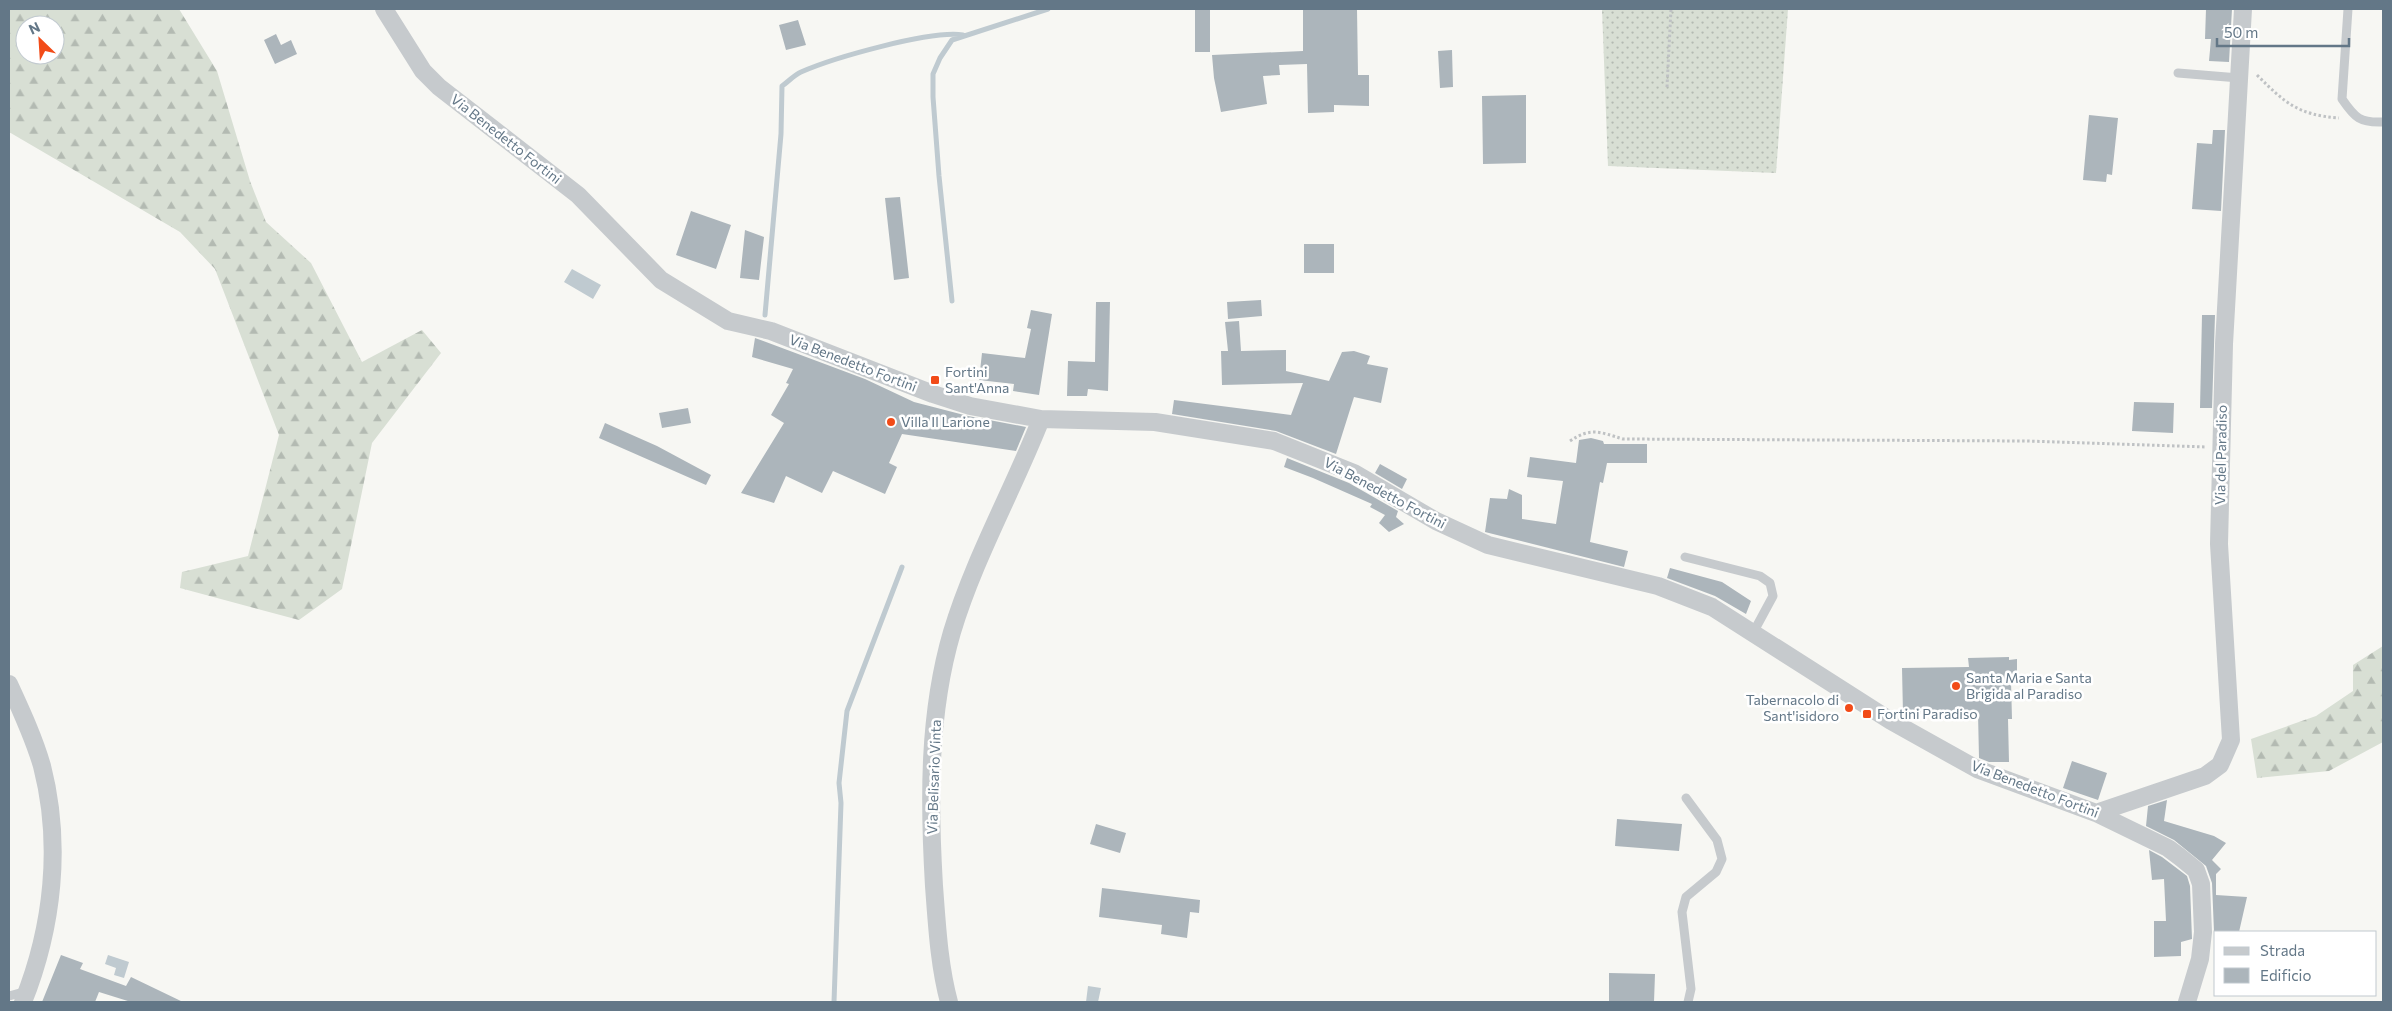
<svg xmlns="http://www.w3.org/2000/svg" width="2392" height="1011" viewBox="0 0 2392 1011" font-family="Commissioner,sans-serif">
<defs>
<pattern id="grass-dots" width="8" height="8" patternUnits="userSpaceOnUse" patternTransform="scale(1.25)"><rect width="8" height="8" fill="#d8dfd4"/><path d="M2 2h.1M6 6h.1" fill="none" stroke="#b3bab2" stroke-width="1.8" stroke-linecap="round"/></pattern>
<pattern id="forest-firs" width="22" height="20" patternUnits="userSpaceOnUse" patternTransform="scale(1.25)"><rect width="22" height="20" fill="#d8dfd4"/><path d="M5 1l3.5 6h-7zM16 11l3.5 6h-7z" fill="#b3bab2"/></pattern>
</defs>
<rect width="100%" height="100%" fill="#f7f7f3"/>
<!-- grass -->
<path fill="url(#grass-dots)" d="M 1602,9 L 1788,9 L 1776,173 L 1608,166 Z"/>
<!-- forest -->
<path fill="url(#forest-firs)" fill-rule="evenodd" d="M 9,9 L 179,9 L 217,71 L 250,181 L 266,222 L 311,263 L 362,362 L 422,330 L 441,353 L 372,443 L 342,589 L 299,620 L 180,588 L 182,572 L 248,556 L 279,435 L 215,269 L 180,232 L 9,132 ZM 25,25 L 55,25 L 55,55 L 25,55 Z
M 2383,646 L 2383,742 L 2329,771 L 2257,778 L 2251,739 L 2316,716 L 2353,691 L 2353,665 Z"/>
<!-- water -->
<path fill="#bfcad0" d="M 572,269 L 601,285 L 593,299 L 564,282 Z
M 108,955 L 129,962 L 124,978 L 114,975 L 116,968 L 105,964 Z
M 1088,986 L 1101,988 L 1098,1002 L 1086,1002 Z"/>
<g fill="none" stroke-linecap="round" stroke-linejoin="round">
<!-- stream -->
<path stroke="#bfcad0" stroke-width="5" d="M 952,301 L 939,176 L 933,97 L 933,74 L 940,58 L 952,40 L 1048,9
M 765,315 L 781,134 L 782,86 C 788,82 794,75 801,72 C 833,58 930,30 963,35
M 834,1002 L 841,803 L 839,783 L 847,711 L 902,567"/>
</g>
<!-- building -->
<path fill="#acb5bb" d="M 1195,9 L 1210,9 L 1210,52 L 1195,52 Z
M 1303,9 L 1357,9 L 1358,75 L 1369,75 L 1369,106 L 1334,105 L 1334,112 L 1308,113 L 1307,64 L 1279,65 L 1280,75 L 1263,76 L 1267,104 L 1221,112 L 1214,78 L 1212,55 L 1303,51 Z
M 2206,9 L 2232,9 L 2229,62 L 2209,61 L 2211,39 L 2205,39 Z
M 798,20 L 806,45 L 786,50 L 779,25 Z
M 276,34 L 281,45 L 291,40 L 297,54 L 275,64 L 264,40 Z
M 1452,50 L 1453,87 L 1440,88 L 1438,51 Z
M 1526,95 L 1526,163 L 1483,164 L 1482,96 Z
M 2089,115 L 2118,118 L 2112,175 L 2107,174 L 2106,182 L 2083,180 Z
M 2213,130 L 2225,130 L 2221,211 L 2192,209 L 2197,143 L 2212,144 Z
M 900,197 L 909,278 L 894,280 L 885,198 Z
M 691,211 L 731,225 L 716,269 L 676,255 Z
M 745,230 L 764,237 L 759,280 L 740,278 Z
M 1304,244 L 1334,244 L 1334,273 L 1304,273 Z
M 1261,300 L 1262,316 L 1228,319 L 1227,302 Z
M 1096,302 L 1110,302 L 1108,391 L 1088,389 L 1087,396 L 1067,396 L 1068,361 L 1095,362 Z
M 1031,310 L 1052,314 L 1039,395 L 1013,391 L 1014,384 L 979,380 L 982,353 L 1025,358 L 1031,329 L 1027,328 Z
M 2202,315 L 2215,315 L 2212,408 L 2200,408 Z
M 1239,321 L 1241,351 L 1286,350 L 1286,371 L 1329,381 L 1342,352 L 1354,351 L 1370,356 L 1367,364 L 1388,368 L 1381,403 L 1354,397 L 1336,454 L 1276,431 L 1172,414 L 1174,400 L 1291,415 L 1303,383 L 1222,385 L 1221,351 L 1228,351 L 1225,322 Z
M 755,338 L 865,379 L 914,402 L 968,416 L 1026,427 L 1016,451 L 902,434 L 889,463 L 897,467 L 885,494 L 833,471 L 822,493 L 786,476 L 774,503 L 741,493 L 784,423 L 771,415 L 789,384 L 786,383 L 793,369 L 752,357 Z
M 2134,402 L 2174,403 L 2173,433 L 2132,431 Z
M 688,408 L 691,423 L 662,428 L 659,413 Z
M 605,423 L 657,446 L 711,475 L 706,485 L 599,438 Z
M 1591,438 L 1603,441 L 1604,444 L 1647,444 L 1647,463 L 1607,463 L 1603,483 L 1600,482 L 1590,542 L 1628,551 L 1624,567 L 1485,532 L 1490,498 L 1507,499 L 1509,489 L 1522,495 L 1522,519 L 1556,524 L 1563,481 L 1527,477 L 1530,457 L 1576,463 L 1579,440 Z
M 1287,458 L 1349,483 L 1398,511 L 1396,517 L 1404,524 L 1389,532 L 1379,523 L 1385,515 L 1370,507 L 1372,504 L 1313,478 L 1284,467 Z
M 1380,464 L 1407,479 L 1402,489 L 1375,473 Z
M 1670,568 L 1722,582 L 1751,601 L 1746,614 L 1715,596 L 1667,578 Z
M 2009,657 L 2009,660 L 2017,659 L 2017,682 L 2011,682 L 2012,719 L 2008,719 L 2009,762 L 1989,762 L 1979,758 L 1978,713 L 1903,714 L 1902,668 L 1969,667 L 1968,658 Z
M 2072,761 L 2107,773 L 2098,800 L 2063,788 Z
M 2167,800 L 2164,821 L 2214,836 L 2226,843 L 2212,860 L 2221,869 L 2216,874 L 2216,895 L 2247,897 L 2239,932 L 2214,932 L 2212,883 L 2206,866 L 2174,840 L 2146,826 L 2148,806 Z
M 1617,819 L 1682,824 L 1679,851 L 1615,846 Z
M 1096,824 L 1126,833 L 1120,853 L 1090,844 Z
M 2149,850 L 2162,857 L 2187,876 L 2190,886 L 2192,939 L 2181,942 L 2181,956 L 2154,957 L 2154,921 L 2166,921 L 2164,879 L 2152,880 Z
M 1102,888 L 1200,900 L 1199,913 L 1190,912 L 1187,938 L 1161,934 L 1162,925 L 1099,917 Z
M 61,955 L 83,963 L 80,969 L 126,986 L 131,977 L 183,1002 L 131,1002 L 99,992 L 95,1002 L 42,1002 Z
M 1609,973 L 1655,974 L 1654,1002 L 1609,1002 Z"/>
<g fill="none" stroke-linecap="round" stroke-linejoin="round">
<!-- path -->
<path stroke="#bfc2c4" stroke-width="3" stroke-dasharray="2.5 2.5" stroke-linecap="butt" d="M 2257,75 C 2285,103 2298,115 2339,118
M 1667,87 L 1671,9
M 1570,441 C 1591,427 1600,432 1623,439 L 2026,441 L 2206,447"/>
<!-- lane -->
<path stroke="#c6cacd" stroke-width="9" d="M 2348,9 L 2342,99 C 2355,118 2360,123 2383,122
M 2178,73 L 2239,78
M 1685,557 L 1760,576 L 1770,583 L 1773,596 L 1753,633
M 1686,798 L 1717,840 L 1722,859 L 1716,872 L 1686,897 L 1682,912 L 1691,989 L 1688,1002
M 9,996 L 27,991"/>
<!-- street -->
<path stroke="#c6cacd" stroke-width="18" d="M 384,9 L 423,71 L 439,87 L 578,195 L 661,280 L 728,321 L 771,331 L 933,394 L 970,406 L 1041,419 L 1155,422 L 1274,441 L 1354,473 L 1436,521 L 1488,545 L 1658,586 L 1712,607 L 1891,721 L 1977,769 L 2096,813 L 2168,848 L 2180,857 L 2196,870 L 2201,884 L 2203,932 L 2200,959 L 2187,1002
M 9,684 C 21,710 34,738 42,766 C 62,844 53,927 23,1002
M 2096,813 L 2205,776 L 2220,765 L 2231,740 L 2219,544 L 2224,344 L 2243,9
M 949,1002 C 939,965 937,925 934,886 C 929,801 928,714 952,632 C 974,559 1013,490 1041,419"/>
</g>
<!-- markers -->
<g fill="#f24b18" stroke="#fff" stroke-width="2">
<rect x="930" y="375" width="10" height="10" rx="2.5"/>
<circle cx="891" cy="422" r="5"/>
<circle cx="1956" cy="686" r="5"/>
<circle cx="1849" cy="708" r="5"/>
<rect x="1862" y="709" width="10" height="10" rx="2.5"/>
</g>
<g text-anchor="middle" stroke-width="5" stroke-linejoin="round" paint-order="stroke">
<!-- street labels -->
<g font-size="14" fill="#637787" stroke="#fff">
<text transform="translate(506 139) rotate(38)" y="5">Via Benedetto Fortini</text>
<text transform="translate(853 363) rotate(21)" y="5">Via Benedetto Fortini</text>
<text transform="translate(2221 455) rotate(-89)" y="5">Via del Paradiso</text>
<text transform="translate(1385 493) rotate(28)" y="5">Via Benedetto Fortini</text>
<text transform="translate(934 777) rotate(-88)" y="5">Via Belisario Vinta</text>
<text transform="translate(2035 789) rotate(21)" y="5">Via Benedetto Fortini</text>
</g>
<!-- poi labels -->
<g font-size="14" fill="#637787" stroke="#fff" text-anchor="start">
<text x="945" y="377">Fortini<tspan x="945" dy="16">Sant'Anna</tspan></text>
<text x="901" y="427">Villa Il Larione</text>
<text x="1966" y="683">Santa Maria e Santa<tspan x="1966" dy="16">Brigida al Paradiso</tspan></text>
<text x="1839" y="705" text-anchor="end">Tabernacolo di<tspan x="1839" dy="16">Sant'isidoro</tspan></text>
<text x="1877" y="719">Fortini Paradiso</text>
</g>
</g>
<!-- border -->
<rect width="2392" height="1011" fill="none" stroke="#637787" stroke-width="20"/>
<!-- legend -->
<rect x="2214" y="931" width="162" height="65" fill="#ffffff" stroke="#c1c9cf"/>
<rect x="2224" y="947" width="25" height="8" fill="#c6cacd" stroke="#c1c9cf"/>
<text x="2260" y="956" font-size="15" fill="#637787">Strada</text>
<rect x="2224" y="968" width="25" height="15" fill="#acb5bb" stroke="#c1c9cf"/>
<text x="2260" y="981" font-size="15" fill="#637787">Edificio</text>
<!-- north arrow -->
<g transform="translate(40 40) rotate(335)"><circle r="24" fill="#ffffff" stroke="#c1c9cf"/>
<path d="M0-4L9 19L0 12L-9 19Z" fill="#f24b18"/>
<text y="-8" font-size="14" font-weight="bold" text-anchor="middle" fill="#637787">N</text>
</g>
<!-- scale -->
<path d="M2217 38v8h132v-8" fill="none" stroke="#637787" stroke-width="2.5"/>
<text x="2224" y="38" font-size="15" fill="#637787" stroke="#ffffff" stroke-width="4" paint-order="stroke">50 m</text>
</svg>
